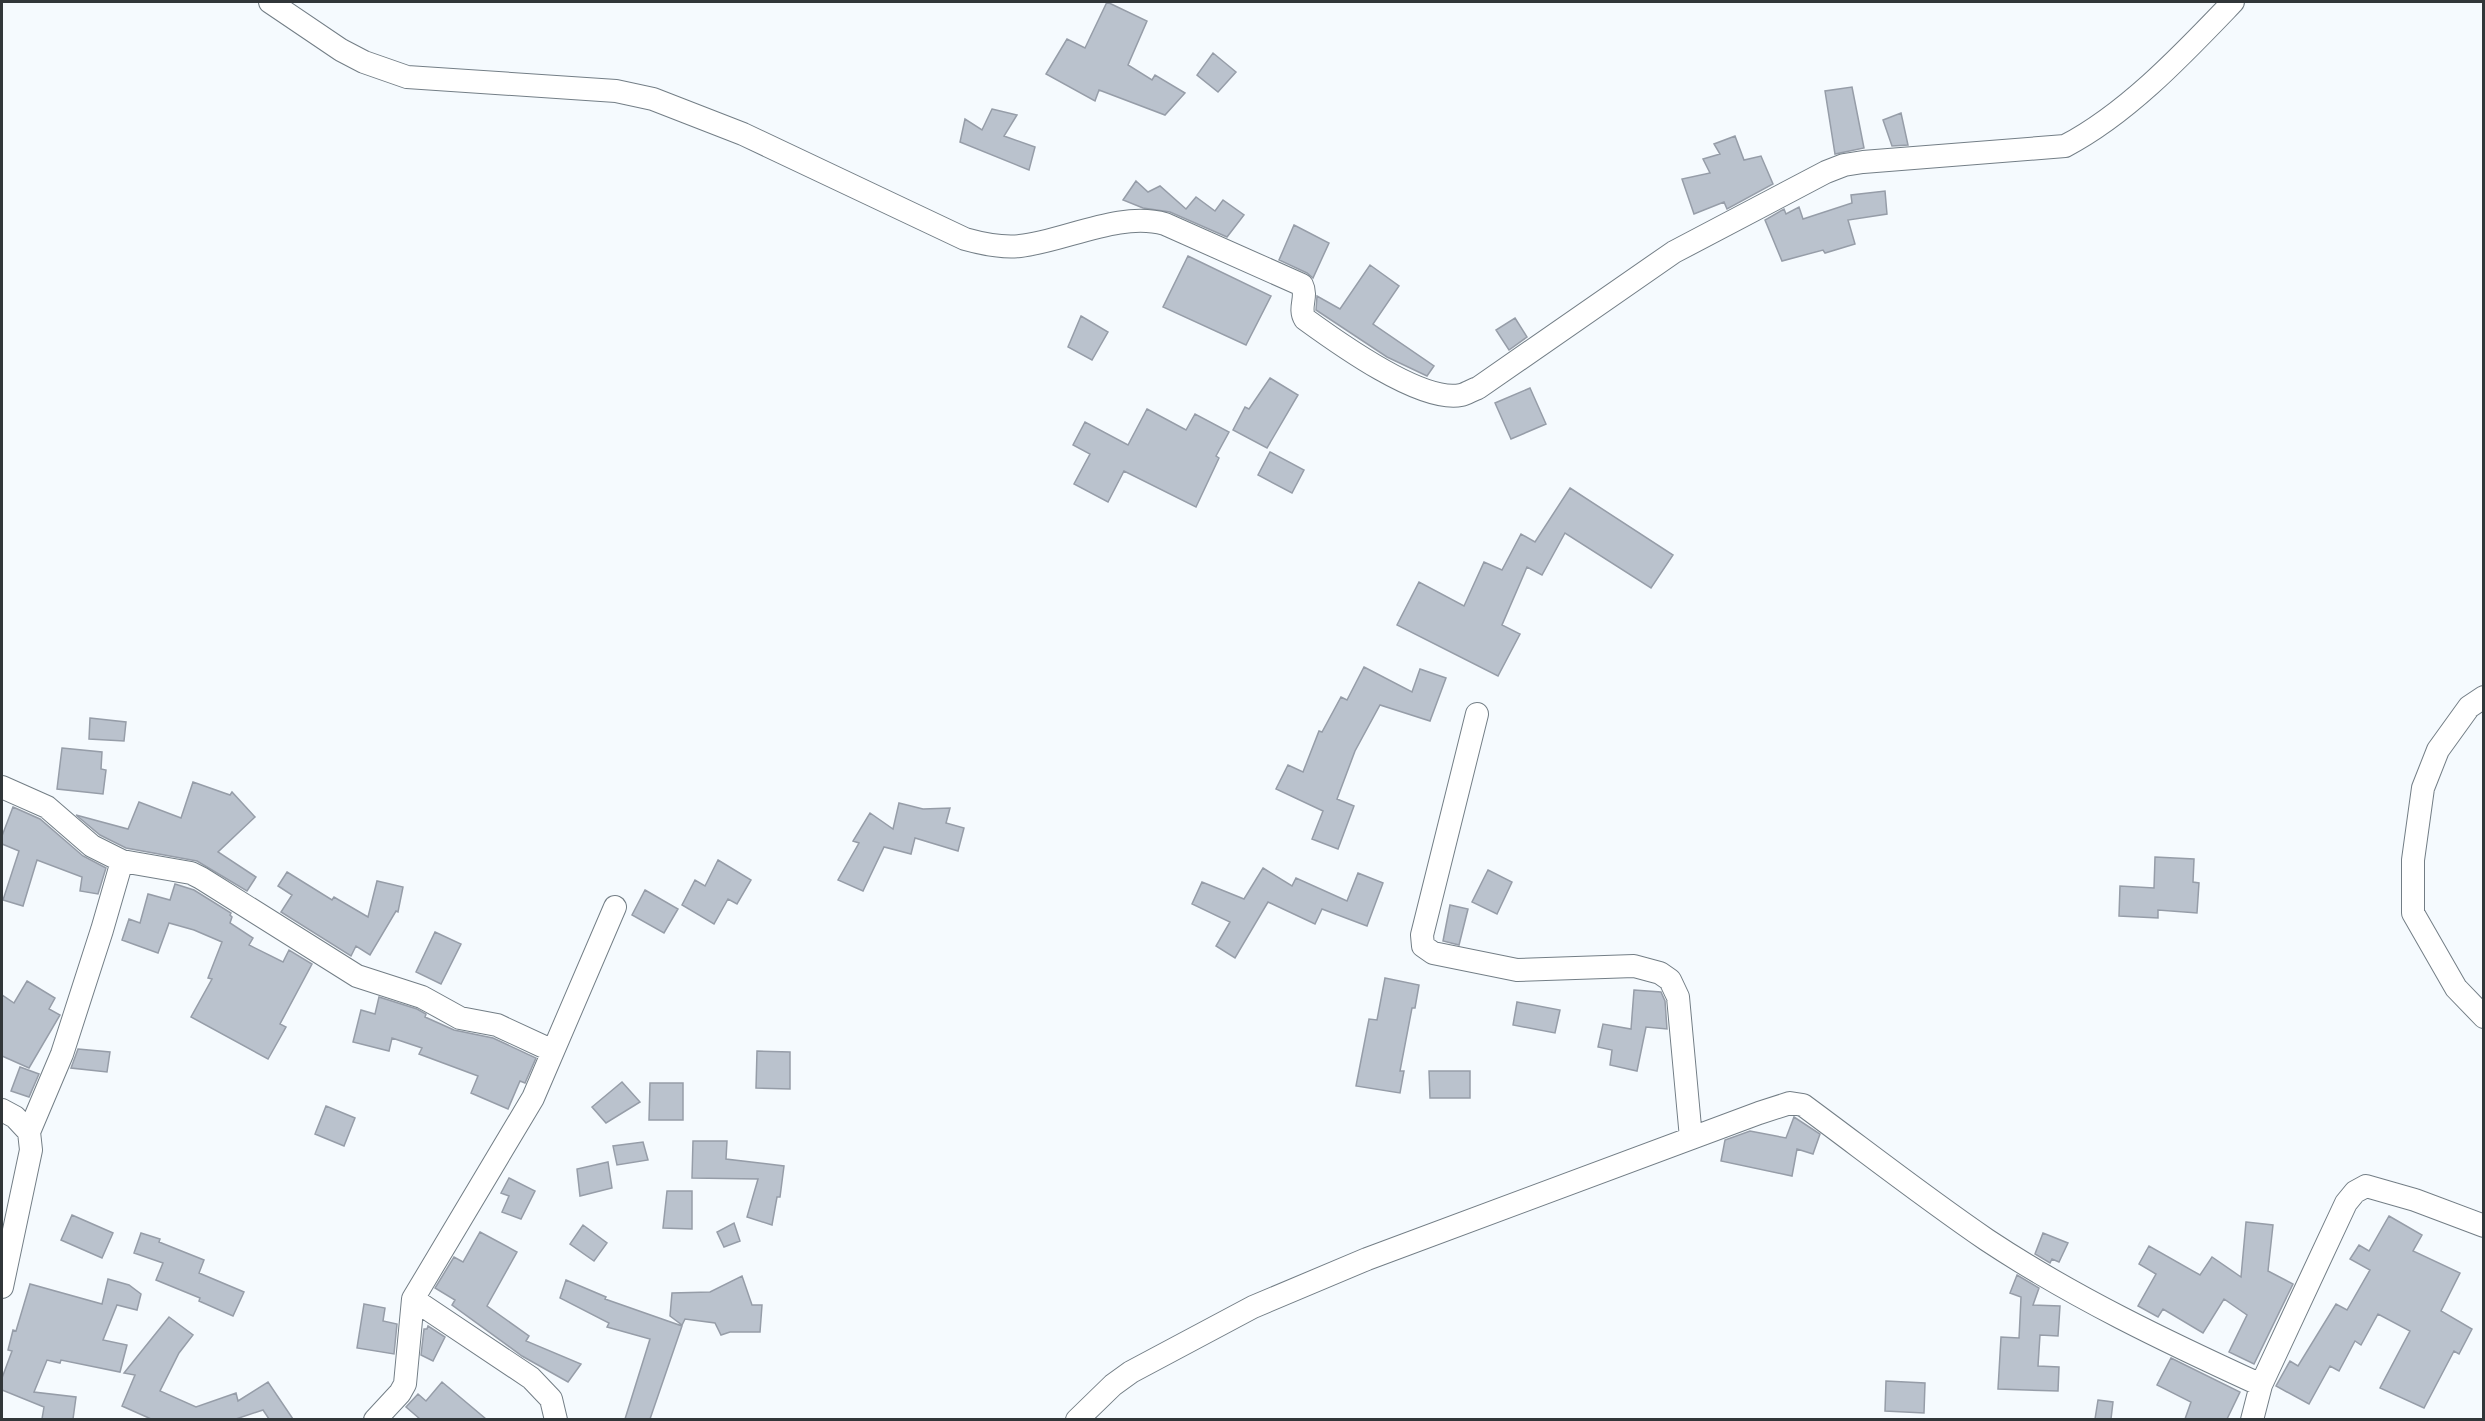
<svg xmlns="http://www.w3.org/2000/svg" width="2485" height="1421" viewBox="0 0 2485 1421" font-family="Inter,sans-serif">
<rect width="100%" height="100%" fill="#f5fafe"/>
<!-- building -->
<path fill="#bac2cd" stroke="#969da8" stroke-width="1.5" d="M 1107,2 L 1147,21 L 1128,65 L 1152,80 L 1155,75 L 1185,93 L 1165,115 L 1099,90 L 1095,101 L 1046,74 L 1067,39 L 1085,48 Z
M 1213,53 L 1236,72 L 1218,92 L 1197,75 Z
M 1852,87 L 1864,148 L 1835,154 L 1825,91 Z
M 992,109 L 1017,115 L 1004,136 L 1035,147 L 1029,170 L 960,142 L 965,119 L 982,130 Z
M 1901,113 L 1908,145 L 1892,146 L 1883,120 Z
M 1735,136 L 1744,160 L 1761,156 L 1773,184 L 1727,209 L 1724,202 L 1694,214 L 1682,179 L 1710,173 L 1703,159 L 1720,154 L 1714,144 Z
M 1136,181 L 1148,192 L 1160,186 L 1186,209 L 1196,197 L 1215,211 L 1223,200 L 1244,215 L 1227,237 L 1170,212 L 1143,208 L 1123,200 Z
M 1885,191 L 1887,214 L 1848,220 L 1855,244 L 1825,253 L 1823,250 L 1782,261 L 1765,220 L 1784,209 L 1786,214 L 1799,207 L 1803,219 L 1852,203 L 1851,195 Z
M 1294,225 L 1329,243 L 1313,278 L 1307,273 L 1279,260 Z
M 1188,256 L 1271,296 L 1246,345 L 1163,307 Z
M 1370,265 L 1399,286 L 1373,324 L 1434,366 L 1427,376 L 1387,357 L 1316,310 L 1317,296 L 1340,309 Z
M 1081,316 L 1108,332 L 1092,360 L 1068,347 Z
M 1515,318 L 1527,337 L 1509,350 L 1496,330 Z
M 1270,378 L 1298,395 L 1267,448 L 1233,430 L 1245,407 L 1249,409 Z
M 1530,388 L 1546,424 L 1511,439 L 1495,403 Z
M 1147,409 L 1186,430 L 1195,414 L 1229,432 L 1216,456 L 1219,458 L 1196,507 L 1124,471 L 1108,502 L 1074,484 L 1090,454 L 1073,445 L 1085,422 L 1128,445 Z
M 1270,452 L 1304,470 L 1292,493 L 1258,475 Z
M 1570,488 L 1673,555 L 1651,588 L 1565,533 L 1542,575 L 1527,567 L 1502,625 L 1520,634 L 1498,676 L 1397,625 L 1419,582 L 1464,606 L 1484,562 L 1502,570 L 1521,534 L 1535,542 Z
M 1364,667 L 1412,692 L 1420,669 L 1446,678 L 1430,721 L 1380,705 L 1355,751 L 1337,799 L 1354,806 L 1338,849 L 1312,839 L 1323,811 L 1276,789 L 1288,765 L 1303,772 L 1319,731 L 1322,732 L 1341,697 L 1347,700 Z
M 90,718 L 126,722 L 124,741 L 89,739 Z
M 62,748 L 102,752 L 101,769 L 106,770 L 103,794 L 57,789 Z
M 193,782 L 230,795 L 232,792 L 255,817 L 218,852 L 256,877 L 247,891 L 197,861 L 126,848 L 100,835 L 76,815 L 128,829 L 139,802 L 181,818 Z
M 899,803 L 923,809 L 950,808 L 946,823 L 964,828 L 958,851 L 915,838 L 911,854 L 884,847 L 863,891 L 838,880 L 859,843 L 853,841 L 870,813 L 893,829 Z
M 13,807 L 40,819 L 83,856 L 106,868 L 98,894 L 80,891 L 82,877 L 37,860 L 23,906 L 3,900 L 19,851 L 2,844 L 2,836 Z
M 2155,857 L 2194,859 L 2193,882 L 2199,883 L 2197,913 L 2158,910 L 2158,918 L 2119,916 L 2120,886 L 2154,888 Z
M 718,860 L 751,880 L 737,904 L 728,899 L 714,924 L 682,905 L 695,880 L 705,886 Z
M 1263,868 L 1292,886 L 1296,878 L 1347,901 L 1358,873 L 1383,883 L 1367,926 L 1322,909 L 1315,924 L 1268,902 L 1235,958 L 1216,946 L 1230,922 L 1192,904 L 1202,882 L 1244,899 Z
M 1488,870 L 1512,882 L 1497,914 L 1472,902 Z
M 287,872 L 332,900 L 334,897 L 368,917 L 377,881 L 403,887 L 398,912 L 396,911 L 370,955 L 356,946 L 351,956 L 281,912 L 292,895 L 278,886 Z
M 175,884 L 194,890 L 231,913 L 230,915 L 232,917 L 230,923 L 253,938 L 249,945 L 283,962 L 289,950 L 312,964 L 280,1024 L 286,1027 L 268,1059 L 191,1017 L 212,979 L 208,978 L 222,942 L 194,930 L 169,923 L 158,953 L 122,940 L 129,919 L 140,923 L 148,894 L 170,900 Z
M 645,890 L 678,909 L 664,933 L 632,915 Z
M 1450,905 L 1468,909 L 1459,945 L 1443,941 Z
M 435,932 L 461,944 L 441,984 L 416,972 Z
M 1385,978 L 1419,985 L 1415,1008 L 1412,1008 L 1400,1071 L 1404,1071 L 1400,1093 L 1356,1086 L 1369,1019 L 1377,1020 Z
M 27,981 L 55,998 L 49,1009 L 60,1015 L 29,1068 L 2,1056 L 2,995 L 14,1003 Z
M 1634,990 L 1661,992 L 1665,1001 L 1667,1029 L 1646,1027 L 1637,1071 L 1610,1065 L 1612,1050 L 1598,1047 L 1603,1024 L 1631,1029 Z
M 379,997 L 417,1009 L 426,1014 L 425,1017 L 454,1030 L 493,1038 L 536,1058 L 525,1083 L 520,1081 L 508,1109 L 471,1093 L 478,1076 L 419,1054 L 422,1048 L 392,1038 L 389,1051 L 353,1042 L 361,1010 L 375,1014 Z
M 1517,1002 L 1560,1010 L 1555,1033 L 1513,1025 Z
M 78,1049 L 110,1052 L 107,1072 L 71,1068 Z
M 757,1051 L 790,1052 L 790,1089 L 756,1088 Z
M 20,1067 L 39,1074 L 29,1097 L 11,1091 Z
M 1429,1071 L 1470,1071 L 1470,1098 L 1430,1098 Z
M 622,1082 L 640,1102 L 606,1123 L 592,1107 Z
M 650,1083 L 683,1083 L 683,1120 L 649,1120 Z
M 326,1106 L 355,1118 L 344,1146 L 315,1134 Z
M 1794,1117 L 1820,1134 L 1813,1154 L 1797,1149 L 1792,1176 L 1721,1161 L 1725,1140 L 1750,1131 L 1786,1138 Z
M 693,1141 L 727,1141 L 726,1159 L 784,1166 L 780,1197 L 777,1197 L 772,1225 L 747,1217 L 758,1179 L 692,1178 Z
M 643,1142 L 648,1160 L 617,1165 L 613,1146 Z
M 608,1162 L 612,1188 L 580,1196 L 577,1169 Z
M 509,1178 L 535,1191 L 521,1219 L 502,1212 L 509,1196 L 501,1193 Z
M 667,1191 L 692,1191 L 692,1229 L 663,1228 Z
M 72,1215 L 113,1233 L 102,1258 L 61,1240 Z
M 2389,1216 L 2422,1235 L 2413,1251 L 2460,1273 L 2441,1311 L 2472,1329 L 2459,1354 L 2454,1351 L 2424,1408 L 2380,1388 L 2410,1331 L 2378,1314 L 2361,1345 L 2355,1341 L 2339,1371 L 2330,1366 L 2309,1404 L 2276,1386 L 2290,1361 L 2298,1366 L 2336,1304 L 2347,1310 L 2370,1270 L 2350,1259 L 2359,1245 L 2369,1251 Z
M 2246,1222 L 2273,1225 L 2268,1271 L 2293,1284 L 2254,1364 L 2229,1352 L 2247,1315 L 2224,1299 L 2203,1333 L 2163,1309 L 2158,1317 L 2138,1306 L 2156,1274 L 2139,1264 L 2149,1246 L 2200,1275 L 2212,1257 L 2241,1277 Z
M 734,1223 L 740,1241 L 724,1247 L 717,1232 Z
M 583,1225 L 607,1243 L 594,1261 L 570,1244 Z
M 480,1232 L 517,1252 L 487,1306 L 529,1336 L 526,1341 L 581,1364 L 568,1382 L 522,1356 L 452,1305 L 455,1300 L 435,1288 L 454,1257 L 463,1262 Z
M 141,1233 L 160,1239 L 159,1242 L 204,1260 L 199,1273 L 244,1292 L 233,1316 L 199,1301 L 200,1298 L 156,1280 L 163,1263 L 134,1253 Z
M 2043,1233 L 2068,1243 L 2059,1262 L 2052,1259 L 2050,1263 L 2035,1254 Z
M 2017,1275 L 2039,1288 L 2033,1305 L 2060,1306 L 2058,1336 L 2040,1335 L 2038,1366 L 2059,1367 L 2058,1391 L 1998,1389 L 2001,1337 L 2019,1338 L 2021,1297 L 2010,1293 Z
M 742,1276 L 752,1305 L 762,1305 L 760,1332 L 730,1332 L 721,1335 L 715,1323 L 685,1319 L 682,1325 L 670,1316 L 672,1293 L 710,1292 Z
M 108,1279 L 129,1285 L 141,1294 L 137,1310 L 117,1305 L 103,1340 L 127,1345 L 120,1372 L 61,1360 L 60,1363 L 47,1360 L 34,1392 L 76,1397 L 73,1419 L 42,1419 L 44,1407 L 2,1390 L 2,1378 L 12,1351 L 8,1350 L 13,1330 L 16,1331 L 30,1284 L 102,1304 Z
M 566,1280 L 606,1297 L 605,1299 L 682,1326 L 650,1419 L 625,1419 L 650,1339 L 607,1327 L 609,1323 L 560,1298 Z
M 364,1304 L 385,1308 L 383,1321 L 397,1324 L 394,1354 L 357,1348 Z
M 169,1317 L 193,1335 L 179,1353 L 160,1391 L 196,1407 L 236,1393 L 238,1401 L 268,1382 L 293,1419 L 269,1419 L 263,1410 L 236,1419 L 151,1419 L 122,1406 L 135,1375 L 124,1373 Z
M 428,1326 L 445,1337 L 433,1361 L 421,1355 L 424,1329 L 427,1329 Z
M 2171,1358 L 2240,1392 L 2227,1419 L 2185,1419 L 2191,1402 L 2157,1385 Z
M 1886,1381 L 1925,1383 L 1924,1413 L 1885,1411 Z
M 442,1382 L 486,1419 L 420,1419 L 406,1407 L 418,1394 L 426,1401 Z
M 2098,1400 L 2113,1402 L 2111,1419 L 2095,1419 Z"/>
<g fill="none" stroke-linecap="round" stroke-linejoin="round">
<defs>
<path id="street" d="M 270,2 L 341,50 L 364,62 L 407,77 L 616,91 L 653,99 L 743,134 L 965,239 C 983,244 1001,248 1020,246 C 1065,241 1120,211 1165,224 L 1302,285 C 1308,297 1298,308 1305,319 C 1338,343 1421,403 1461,395 C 1466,394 1472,390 1478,388 L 1674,252 L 1826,172 L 1844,165 L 1863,162 L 2065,146 C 2128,113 2184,53 2233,2
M 2484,697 L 2469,707 L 2438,750 L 2423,788 L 2413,860 L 2413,913 L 2456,988 L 2484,1017
M 1477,714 L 1422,935 L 1423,946 L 1433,953 L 1517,970 L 1634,966 L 1660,973 L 1670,980 L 1678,997 L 1691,1138
M 2,787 L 47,807 L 92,846 L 122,861 L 191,873 L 201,878 L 357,976 L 422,997 L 460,1018 L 497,1025 L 553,1051
M 2,1110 L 15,1117 L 29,1132
M 2,1287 L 31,1150 L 29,1132 L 62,1054 L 102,930 L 122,861
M 413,1299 L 531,1378 L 551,1399 L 556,1420
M 375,1420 L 400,1393 L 405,1384 L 413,1299 L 533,1098 L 615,907
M 1077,1420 L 1113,1385 L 1131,1372 L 1253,1307 L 1367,1259 L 1759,1113 L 1790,1103 L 1803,1105 C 1864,1150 1924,1197 1987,1240 C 2073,1297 2167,1342 2261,1385
M 2252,1420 L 2261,1385 L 2346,1203 L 2355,1192 L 2366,1186 L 2415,1200 L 2484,1226"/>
</defs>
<!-- street casing -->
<use href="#street" stroke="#737e86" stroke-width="24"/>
<!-- street -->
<use href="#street" stroke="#fff" stroke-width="22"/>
</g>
<!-- border -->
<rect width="2485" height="1421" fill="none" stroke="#313639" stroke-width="6"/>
</svg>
